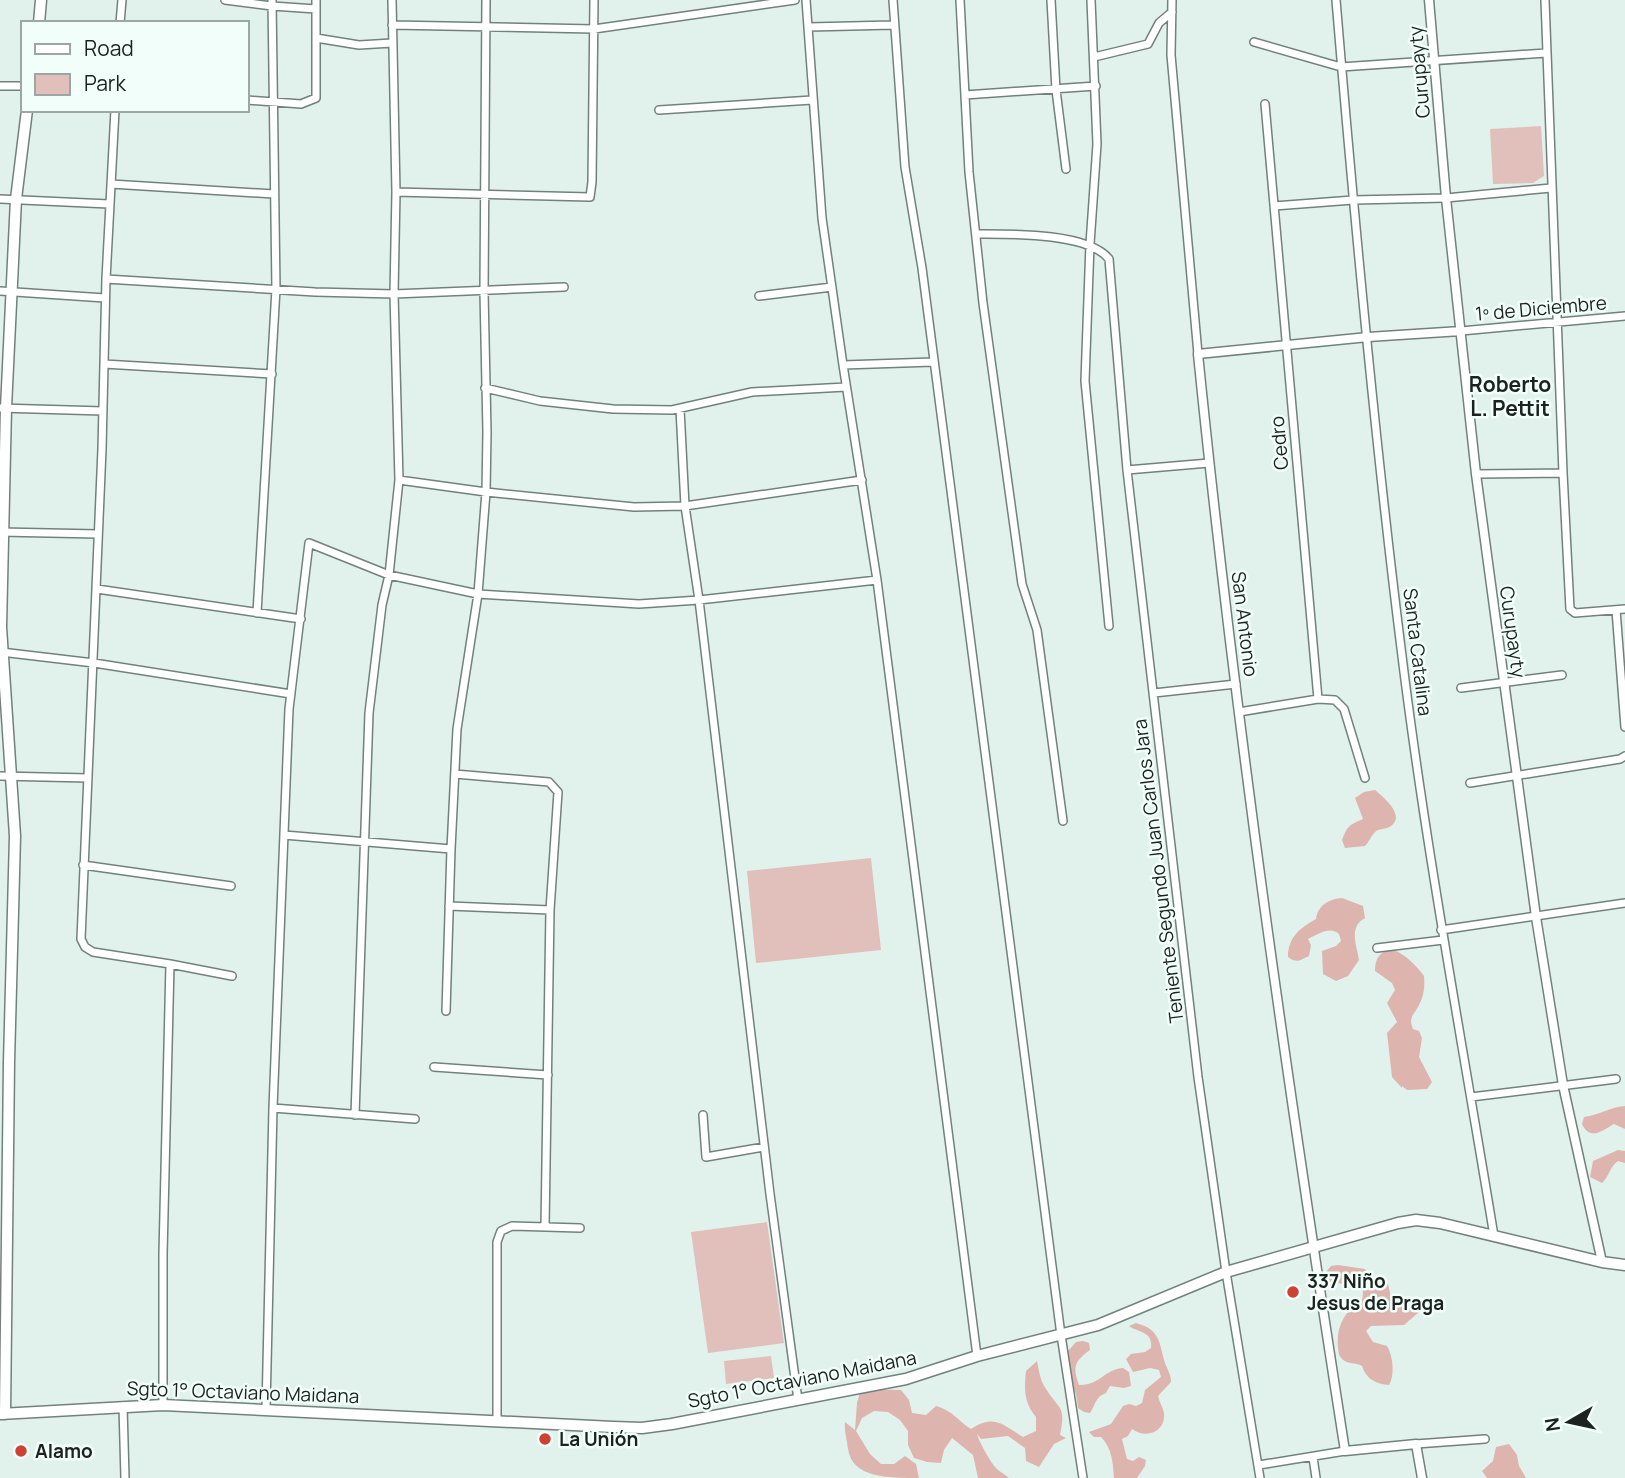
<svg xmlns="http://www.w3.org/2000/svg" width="1625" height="1478" viewBox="0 0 1625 1478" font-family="Manrope,sans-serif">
<rect width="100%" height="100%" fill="#e1f2ec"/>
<!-- green -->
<path fill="#e1bfba" d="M 1541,126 L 1544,176 L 1533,183 L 1493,184 L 1490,129 Z
M 871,858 L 881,950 L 756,963 L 747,871 Z
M 767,1222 L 784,1343 L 708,1353 L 691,1232 Z
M 771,1356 L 774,1378 L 726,1384 L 724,1361 Z"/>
<!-- forest -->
<path fill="#ddb5ae" d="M 1375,790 C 1383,797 1406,815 1391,826 C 1386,830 1379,828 1375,832 C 1371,836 1369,842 1365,846 L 1345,848 L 1342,840 C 1348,826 1347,826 1363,819 L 1355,798 L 1364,792 Z
M 1342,898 L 1363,906 L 1365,918 C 1348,927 1357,946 1359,960 L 1348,976 L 1336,981 L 1323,974 L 1322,951 L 1336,946 L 1341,941 L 1339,934 C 1329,926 1319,934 1308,939 L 1311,945 L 1309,956 C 1300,960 1297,964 1288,957 C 1288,937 1300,928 1316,919 C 1318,905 1329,899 1342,898 Z
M 1390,949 C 1402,951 1417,966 1424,976 C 1425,986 1424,996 1419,1005 C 1414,1015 1408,1017 1413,1029 L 1419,1031 L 1422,1038 L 1419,1057 L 1432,1082 L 1427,1089 L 1407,1090 L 1402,1086 L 1402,1088 L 1392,1077 L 1387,1033 L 1397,1022 L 1387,1003 L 1395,990 L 1392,983 L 1375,971 C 1375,959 1379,953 1390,949 Z
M 1625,1106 L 1625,1129 L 1614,1124 C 1602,1131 1590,1141 1582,1124 L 1584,1117 C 1599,1115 1610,1107 1625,1106 Z
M 1618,1150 L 1625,1151 L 1625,1163 L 1618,1161 C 1610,1166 1609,1177 1602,1183 L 1590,1177 L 1593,1161 Z
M 1338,1265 L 1365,1269 L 1374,1279 L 1388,1284 L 1391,1297 L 1417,1305 L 1419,1312 L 1404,1325 L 1371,1326 L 1366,1331 L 1373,1342 L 1387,1346 C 1393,1356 1395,1375 1389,1385 C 1376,1384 1366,1379 1362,1366 C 1355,1362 1348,1365 1342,1359 C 1338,1354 1339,1353 1338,1348 C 1336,1326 1344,1312 1362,1300 C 1364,1291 1363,1286 1357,1280 L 1344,1284 L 1330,1282 L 1326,1277 L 1326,1272 L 1331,1266 Z
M 1136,1323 C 1158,1329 1159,1339 1164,1360 C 1166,1368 1171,1373 1171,1382 L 1158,1396 C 1159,1402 1163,1407 1164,1413 C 1166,1433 1145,1439 1132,1429 L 1128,1436 L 1122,1439 L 1127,1459 L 1133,1461 L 1139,1457 L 1146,1460 L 1145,1466 L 1137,1478 L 1114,1478 C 1113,1463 1112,1448 1101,1437 L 1094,1437 L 1089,1432 L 1111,1424 L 1123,1406 L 1129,1404 L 1136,1406 L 1142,1403 L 1145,1390 L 1161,1377 L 1159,1370 L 1150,1368 L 1133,1372 L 1126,1359 L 1131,1354 L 1145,1352 L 1151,1348 C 1153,1331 1139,1333 1129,1326 Z
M 1083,1341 L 1089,1343 L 1090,1350 C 1075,1361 1072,1366 1079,1385 C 1099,1386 1105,1369 1123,1368 L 1129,1372 L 1131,1386 L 1124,1388 L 1110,1386 L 1106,1393 C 1095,1397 1096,1404 1090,1413 L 1084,1412 L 1078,1408 L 1076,1394 L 1070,1380 L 1067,1352 L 1076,1342 Z
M 1037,1361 C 1039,1370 1040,1381 1046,1389 C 1060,1411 1066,1405 1060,1435 L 1066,1438 L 1054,1444 L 1039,1467 L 1026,1461 L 1025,1448 L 1008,1436 L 981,1439 L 977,1434 C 980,1444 989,1459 995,1467 C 998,1471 1005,1474 1009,1478 L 978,1478 L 973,1455 L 952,1438 L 944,1450 L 941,1463 L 927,1462 L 914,1458 L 908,1445 L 908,1431 L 900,1420 L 888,1412 L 874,1411 L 862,1418 L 856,1431 L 870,1454 L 881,1464 L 894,1464 L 905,1456 L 916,1464 L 919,1478 C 888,1478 852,1478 848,1449 C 847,1439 844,1432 845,1422 L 855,1430 L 857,1403 L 861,1389 L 901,1390 L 909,1400 L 912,1413 L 926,1415 L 936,1406 C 953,1411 957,1420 971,1429 C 994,1414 1002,1424 1023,1437 L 1036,1431 L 1036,1417 C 1024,1403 1024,1389 1026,1371 Z
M 1509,1444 L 1517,1455 L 1519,1466 L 1526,1478 L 1487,1478 L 1482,1471 L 1493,1461 L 1496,1447 Z"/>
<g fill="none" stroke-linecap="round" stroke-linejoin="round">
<defs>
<path id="minor" d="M 225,0 L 272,6 L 316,9
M 806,0 L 822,218 L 843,365 L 877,580 L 977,1356
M 893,0 L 905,167 L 922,268 L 1061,1335 L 1083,1478
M 960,0 L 969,172 L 983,303 L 1022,584 L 1037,630 L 1063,821
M 1051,0 L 1056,90 L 1066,169
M 1091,0 L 1097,144 L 1090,244 L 1085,381 L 1109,626
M 1172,0 L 1171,55 L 1198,354
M 1336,0 C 1354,216 1374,433 1401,648 C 1425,845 1462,1041 1494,1236
M 1545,0 L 1563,473 L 1570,609 L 1575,613 L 1625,609
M 120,23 L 122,0
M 392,25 L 594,29 L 795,0
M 809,27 L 893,25
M 316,38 L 316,0
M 1254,42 L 1341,67 L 1546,53
M 1094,57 L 1148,44 L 1159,23 L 1172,12
M 0,86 L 23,86
M 965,95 L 1096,86
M 247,100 L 301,104 L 316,98 L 316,38 L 359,45 L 392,43
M 115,110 L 106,279 L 102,449 L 81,939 L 85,947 L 93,952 L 170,964 L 163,1254 L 163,1405
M 659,110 L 812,100
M 111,184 L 274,194
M 396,192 L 590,197 L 592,182 L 594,0
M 0,199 L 109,204
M 1274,206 L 1353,200 L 1446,198 L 1551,188
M 976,234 C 1008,234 1088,232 1109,259 L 1127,470 L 1198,1077 L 1226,1272 L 1260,1478
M 106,279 L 315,292 L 394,294 L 564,287
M 0,291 L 105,298
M 759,296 L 832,287
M 1461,331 L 1625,316
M 104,364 L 272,374
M 843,365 L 933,362
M 485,388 L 540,401 L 613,409 L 672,410 L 752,392 L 846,387
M 0,408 L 103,411
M 680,409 L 685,506 L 699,600 L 770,1194 L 798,1400
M 1127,470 L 1209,463
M 1476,474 L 1563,473
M 399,480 L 486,492 L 634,507 L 685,506 L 862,480
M 1,532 L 98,534
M 97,589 L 301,619
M 1616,610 L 1625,727
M 257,613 L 276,289 L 272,0
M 1,652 L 94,663 L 291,694
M 1461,688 L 1562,675
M 1154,693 L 1236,684
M 1318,699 L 1335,700 L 1344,709 L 1365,778
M 1239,712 L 1318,699 L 1265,104
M 455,774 L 549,782 L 558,792 L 550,910 L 545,1227
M 0,776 L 88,778
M 1470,783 L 1620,759 L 1625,756
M 284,835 L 451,849
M 83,865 L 231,886
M 449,906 L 550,910
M 1441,930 L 1625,903
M 1377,948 L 1443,940
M 170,964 L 232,976
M 446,1011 L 451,849 L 457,729 L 478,594 L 486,492 L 487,432 L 484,292 L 486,0
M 434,1067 L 548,1075
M 1471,1097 L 1616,1079
M 273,1108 L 415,1119
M 355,1115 L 369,713 L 382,605 L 389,575 L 399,480 L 394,294 L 396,192 L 392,0
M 703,1115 L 706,1157 L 764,1147
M 123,1406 L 125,1478
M 266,1408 L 273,1108 L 289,709 L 309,543 L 389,575 L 478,594 L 639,604 L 699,600 L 877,580
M 497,1420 L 497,1242 L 501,1231 L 512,1226 L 580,1228
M 1416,1444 L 1485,1439
M 1313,1457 L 1316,1478
M 1259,1465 L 1345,1451"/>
<path id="tertiary" d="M 1429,0 L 1446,198 L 1476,474 L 1536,917 L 1563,1085 L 1602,1262
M 1422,1478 L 1416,1444 L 1345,1451 C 1288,1087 1235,721 1198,354 L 1368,337 L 1461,331"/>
<path id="secondary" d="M 39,23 L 41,0
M 0,1414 L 163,1405 L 613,1427 L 642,1428 L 672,1424 L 906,1379 L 977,1356 L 1098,1325 L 1226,1272 L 1398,1223 L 1416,1220 L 1440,1223 L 1602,1262 L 1625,1265
M 5,1414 L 9,1062 L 15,836 L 1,627 L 6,408 L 16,199 L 27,110"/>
</defs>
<!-- minor casing -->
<use href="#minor" stroke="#72817c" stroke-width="10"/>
<!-- tertiary casing -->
<use href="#tertiary" stroke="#72817c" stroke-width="11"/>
<!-- secondary casing -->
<use href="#secondary" stroke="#72817c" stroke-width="13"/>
<!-- minor -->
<use href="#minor" stroke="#fff" stroke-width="7"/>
<!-- tertiary -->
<use href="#tertiary" stroke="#fff" stroke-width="8"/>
<!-- secondary -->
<use href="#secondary" stroke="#fff" stroke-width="10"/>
</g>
<!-- markers -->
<g fill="#ce4135" stroke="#f1fef9" stroke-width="2.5">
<circle cx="1293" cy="1292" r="7"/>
<circle cx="545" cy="1439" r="7"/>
<circle cx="21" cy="1451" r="7"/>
</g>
<g text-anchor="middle" stroke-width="5" stroke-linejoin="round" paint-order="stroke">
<!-- street labels -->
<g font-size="19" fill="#1c2220" stroke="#f1fef9">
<text transform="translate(1419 72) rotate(-95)" y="7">Curupayty</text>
<text transform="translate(1541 308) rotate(-5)" y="7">1º de Diciembre</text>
<text transform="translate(1279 443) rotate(-95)" y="7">Cedro</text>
<text transform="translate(1245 624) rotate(83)" y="7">San Antonio</text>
<text transform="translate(1513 632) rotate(82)" y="7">Curupayty</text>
<text transform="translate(1418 652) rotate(83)" y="7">Santa Catalina</text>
<text transform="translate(1158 871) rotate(-97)" y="7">Teniente Segundo Juan Carlos Jara</text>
<text transform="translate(802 1379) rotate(-11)" y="7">Sgto 1° Octaviano Maidana</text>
<text transform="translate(243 1392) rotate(2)" y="7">Sgto 1° Octaviano Maidana</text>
</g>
<!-- poi labels -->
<g font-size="19" font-weight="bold" fill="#1c2220" stroke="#f1fef9" text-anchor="start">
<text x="1307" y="1288">337 Niño<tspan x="1307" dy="22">Jesus de Praga</tspan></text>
<text x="559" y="1446">La Unión</text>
<text x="35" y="1458">Alamo</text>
</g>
<!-- neighbourhood labels -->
<g font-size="21" font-weight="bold" fill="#1c2220" stroke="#f1fef9">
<text x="1510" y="392">Roberto<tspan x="1510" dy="24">L. Pettit</tspan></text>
</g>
</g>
<!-- legend -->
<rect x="21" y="21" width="228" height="91" fill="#f1fef9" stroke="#9ca6a2" stroke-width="2"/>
<rect x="35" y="44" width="35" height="10" fill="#ffffff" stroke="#9ca6a2" stroke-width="2"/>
<text x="84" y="56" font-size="21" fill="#1c2220">Road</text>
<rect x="35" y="74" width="35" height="21" fill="#e1bfba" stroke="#9ca6a2" stroke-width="2"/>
<text x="84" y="91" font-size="21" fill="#1c2220">Park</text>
<!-- north arrow -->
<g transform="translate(1569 1422) rotate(261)" stroke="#f1fef9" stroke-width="5" paint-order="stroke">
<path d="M0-5L12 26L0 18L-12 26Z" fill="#1c2220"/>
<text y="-10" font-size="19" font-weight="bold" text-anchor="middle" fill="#1c2220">N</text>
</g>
</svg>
